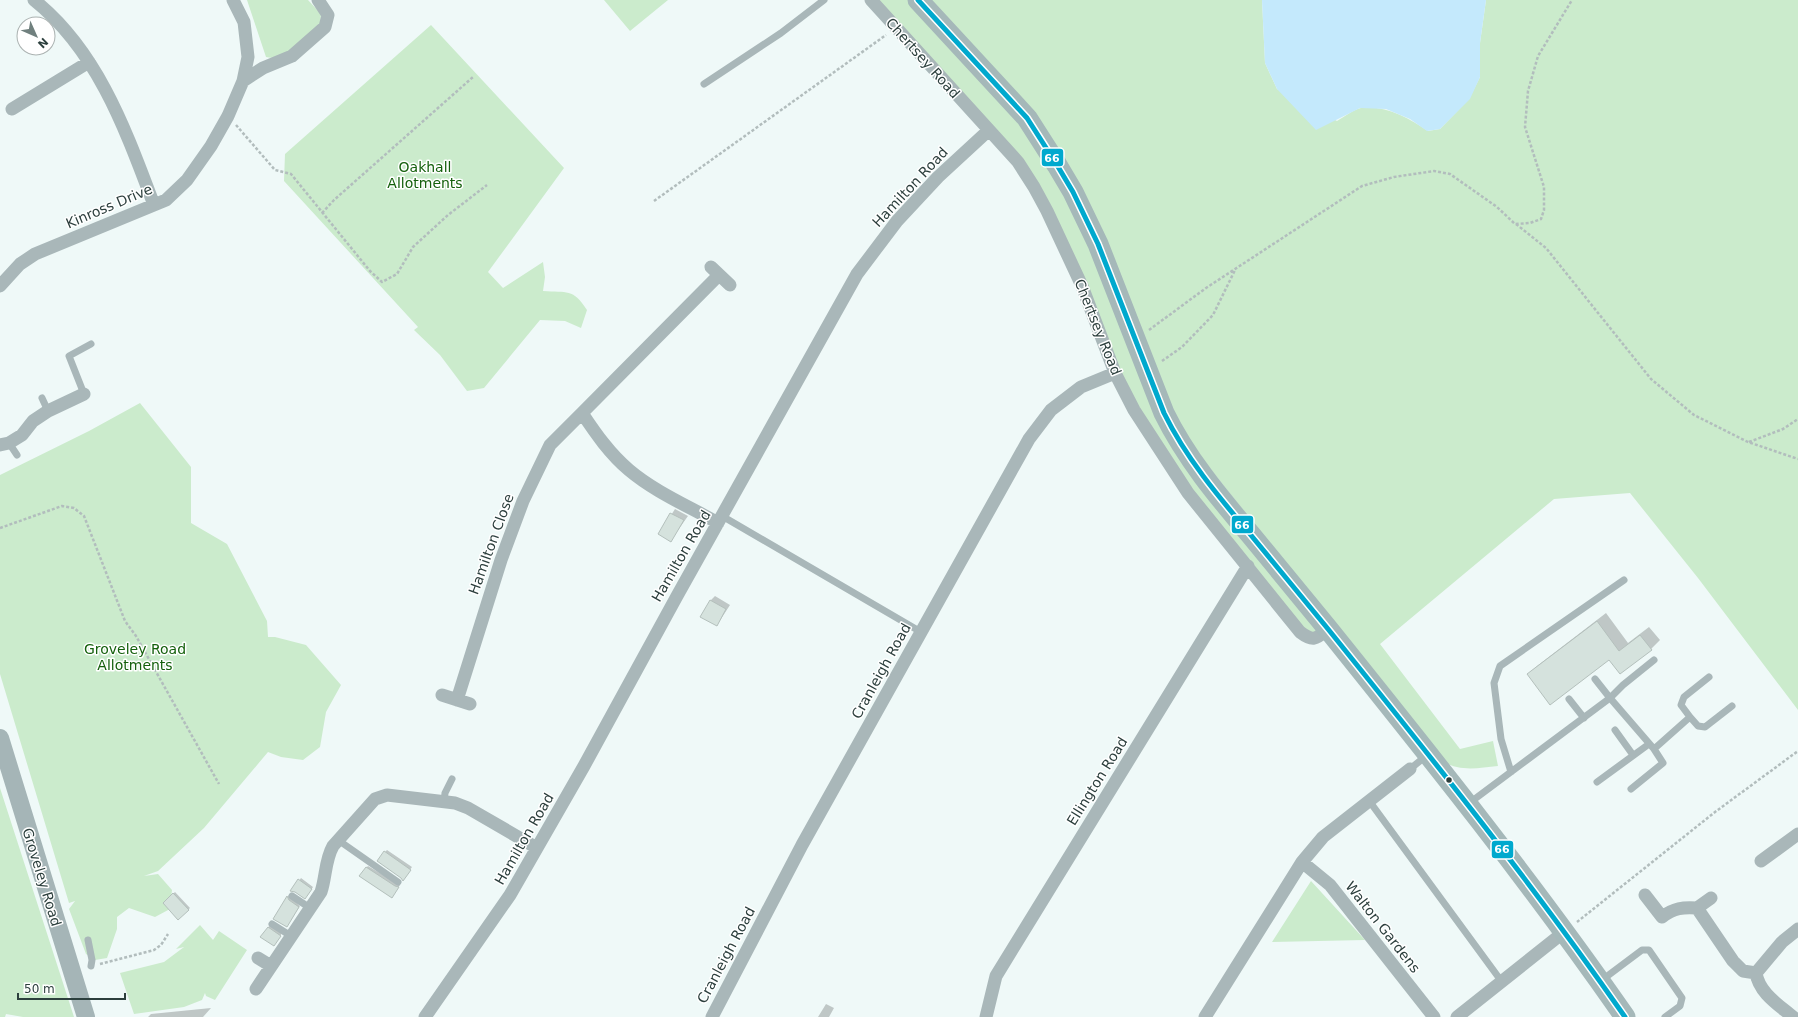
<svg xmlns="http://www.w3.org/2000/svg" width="1798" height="1017" viewBox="0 0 1798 1017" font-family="'DejaVu Sans',sans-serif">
<rect width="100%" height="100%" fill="#eff9f8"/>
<!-- green -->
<path fill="#cbebcc" d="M 247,0 L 308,0 L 321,14 L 320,26 C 307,38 285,62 266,57 Z
M 604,0 L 668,0 L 630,31 Z
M 871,0 L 918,0 L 1057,165 L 1164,413 L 1328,629 L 1308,638 L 1248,566 L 1134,410 L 1034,187 Z
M 926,0 L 1262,0 L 1265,63 L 1277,89 L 1337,121 C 1344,117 1354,109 1361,108 C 1386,105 1408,118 1428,131 L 1440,129 L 1469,99 L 1480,77 L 1480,43 L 1486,0 L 1798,0 L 1798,710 L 1698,578 L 1630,493 L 1554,499 L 1380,644 L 1460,749 L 1493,741 L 1498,766 C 1478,768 1460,772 1442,761 L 1182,433 L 1085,205 Z
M 431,25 L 564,168 L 488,272 L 503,288 L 543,262 L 545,277 L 543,291 C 567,293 573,288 587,310 L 581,328 L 565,321 L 540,320 L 484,388 L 467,391 L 440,355 L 414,330 L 418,327 L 284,181 L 285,154 Z
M 140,403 L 191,467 L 191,523 L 227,544 L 267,621 L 268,637 L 275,637 L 306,645 L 341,685 L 326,712 L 320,747 L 303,760 L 281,757 L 268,752 L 204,828 L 158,871 L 144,876 L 158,874 L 172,890 L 170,909 L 155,917 L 129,908 L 117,917 L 117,929 L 107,958 L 95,960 L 86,954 L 69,909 L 75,901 L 69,903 L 0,674 L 0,475 L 89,431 Z
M 0,788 L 74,1017 L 23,1017 L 6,1014 L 5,1017 L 0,1017 Z
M 1311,881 L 1365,940 L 1272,942 Z
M 200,925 L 213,940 L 219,931 L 247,950 L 215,1000 L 206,996 L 205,993 L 202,1000 L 184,1007 L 134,1014 L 120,973 L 164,962 L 184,947 L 176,949 Z"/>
<!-- water -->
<path fill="#c4e9fc" d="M 1262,0 L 1486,0 L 1480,43 L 1480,77 L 1470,99 L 1440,129 L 1427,131 L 1410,119 L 1386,109 L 1360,108 L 1316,130 L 1277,89 L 1265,63 Z"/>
<!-- shadow -->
<path fill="#0003" d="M 675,509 L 688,516 L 671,540 L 659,534 Z
M 715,596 L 730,605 L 717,625 L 710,601 Z
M 1606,613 L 1628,643 L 1649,627 L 1660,640 L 1651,649 L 1528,674 L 1537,666 Z
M 387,850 L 412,867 L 404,878 L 385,852 Z
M 368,866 L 400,885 L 393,895 L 366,868 Z
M 301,878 L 313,887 L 307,896 L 292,891 Z
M 175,892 L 190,908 L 179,918 L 164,903 Z
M 289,895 L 300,906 L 288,924 L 274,919 Z
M 270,925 L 282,933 L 276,943 L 262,937 Z
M 826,1004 L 834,1008 L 829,1017 L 818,1017 Z
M 211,1008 L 203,1017 L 148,1017 L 151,1014 Z"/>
<!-- building -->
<path fill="#d5e2dd" stroke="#b4c0bc" d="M 670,513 L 684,520 L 671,542 L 658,534 Z
M 710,600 L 726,609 L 717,626 L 700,617 Z
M 1597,621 L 1619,651 L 1640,635 L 1652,650 L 1620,674 L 1609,660 L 1550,705 L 1527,674 Z
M 384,851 L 411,870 L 403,881 L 401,878 L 377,861 Z
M 366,867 L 395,886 L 399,887 L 392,898 L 359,876 Z
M 298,879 L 312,889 L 305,899 L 295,892 L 290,891 Z
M 173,893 L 189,910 L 178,920 L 163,903 Z
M 287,896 L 289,900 L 299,907 L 287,927 L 273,919 Z
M 268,927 L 281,936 L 274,946 L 260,937 Z"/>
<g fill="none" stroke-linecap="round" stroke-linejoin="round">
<!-- path -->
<path stroke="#b2bdbd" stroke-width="2.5" stroke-dasharray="3 2" stroke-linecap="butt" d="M 236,125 L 275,170 L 291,174 L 370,271 L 382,282 L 397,274 L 413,247 L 448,215 L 487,185
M 654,201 L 886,35
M 322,213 L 334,200 L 473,77
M 1516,224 L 1546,248 L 1651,379 L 1694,415 L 1748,442 L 1798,459
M 1149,330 L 1206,288 L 1362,186 L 1394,177 L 1434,171 L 1450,174 L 1497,207 L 1515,224 L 1530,223 L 1541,219 L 1544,210 L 1544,187 L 1525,127 L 1528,91 L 1538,56 L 1572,0
M 1162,361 L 1182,347 L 1213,315 L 1235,270
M 1749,442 L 1783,429 L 1798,419
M 0,528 L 62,506 L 74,508 L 84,516 L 125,621 L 136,636 L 219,784
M 1577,922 L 1715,812 L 1798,751
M 100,964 L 154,950 L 161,945 L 168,934"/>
<!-- lane -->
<path stroke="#a9b7b9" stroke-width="7" d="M 704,84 L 781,33 L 824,0
M 84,394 L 69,356 L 91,344
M 42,398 L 48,411
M 9,443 L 17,455
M 722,516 L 921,632
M 1595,679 L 1610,698 L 1623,685 L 1654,660
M 1569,699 L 1584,718
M 1690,717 L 1681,705 L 1684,697 L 1709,677
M 1615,730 L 1633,755
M 1654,749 L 1690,717 L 1698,726 L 1705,727 L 1732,706
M 1410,769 L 1426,756
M 1511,772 L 1501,739 L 1494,683 L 1500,666 L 1624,580
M 1597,782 L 1649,744
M 444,802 L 445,793 L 452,779
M 1370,802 L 1502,982
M 1468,804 L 1610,698 L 1654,749 L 1663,763 L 1631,789
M 338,840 L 398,882
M 292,896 L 310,908
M 272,924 L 291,936
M 88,940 L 92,960 L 91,966
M 1602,980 L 1642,950 L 1649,950 L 1682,998 L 1680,1006 L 1665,1017"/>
<!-- street -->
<path stroke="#a9b7b9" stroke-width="13" d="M 34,0 C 98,51 126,131 154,205
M 871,0 L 1018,162 L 1034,187 L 1047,211 L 1082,286 L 1115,373 L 1134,410 L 1188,493 L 1300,632 C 1313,642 1316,639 1328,629
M 243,81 L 263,68 L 292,56 L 325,27 L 328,15 L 318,0
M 12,109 L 89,62
M 711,267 L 730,285
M 0,286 L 20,264 L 35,254 L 166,200 L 187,180 L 211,146 L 228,116 L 243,81 L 248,57 L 244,22 L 233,0
M 582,413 L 719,275
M 0,445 L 9,443 L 22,435 L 33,421 L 48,411 L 84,394
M 442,695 L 470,704
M 457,700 L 501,560 L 523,501 L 550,445 L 582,413 C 596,434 610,454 629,470 C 655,492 688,506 718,523
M 1761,861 L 1798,834
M 1302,862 L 1330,885 L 1434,1017
M 1645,895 L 1662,917 C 1674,908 1683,907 1697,908 L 1711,898
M 1697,908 L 1733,961 L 1743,971 L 1756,973
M 258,958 L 271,966
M 256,989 L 321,892 C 326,877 325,860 333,846 L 375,799 L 387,795 L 455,803 L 468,808 L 537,848
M 425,1017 L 510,895 L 584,766 L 677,596 L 857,274 L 897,221 L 938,177 L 989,130
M 712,1017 L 802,845 L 1029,439 L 1051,410 L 1081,387 L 1115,373
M 986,1017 L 996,976 L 1248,566
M 1205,1017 L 1302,862 L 1323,837 L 1410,769
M 1457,1017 L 1564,932
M 1793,1017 C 1779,1005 1759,993 1756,973 L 1782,942 L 1798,929"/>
<!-- secondary -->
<path stroke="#a5b5b7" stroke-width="18" d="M 0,738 L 86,1017"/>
<!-- primary -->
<path stroke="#a5b8b9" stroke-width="21" d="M 918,0 L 1027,118 L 1057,165 L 1073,192 L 1098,244 L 1164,413 C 1186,458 1218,496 1250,534 C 1276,566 1302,597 1328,629 C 1430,756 1532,883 1625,1017"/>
<defs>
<path id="bus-1" d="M 918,0 L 1027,118 L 1057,165 L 1073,192 L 1098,244 L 1164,413 C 1186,458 1218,496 1250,534 C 1276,566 1302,597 1328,629 C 1430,756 1532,883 1625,1017"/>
</defs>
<!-- bus-1 casing -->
<use href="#bus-1" stroke="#fff" stroke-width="8"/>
<!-- bus-1 -->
<use href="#bus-1" stroke="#00a9ce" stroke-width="5"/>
</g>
<!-- markers -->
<circle fill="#2c3f3d" stroke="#fff" stroke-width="1.5" cx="1449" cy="780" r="3.5"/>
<g text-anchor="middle" stroke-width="3" stroke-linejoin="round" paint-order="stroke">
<!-- street labels -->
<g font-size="14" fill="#2c3f3d" stroke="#fff">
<text transform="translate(923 58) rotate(48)" y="5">Chertsey Road</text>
<text transform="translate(910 187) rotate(-47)" y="5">Hamilton Road</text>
<text transform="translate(109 206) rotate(-23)" y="5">Kinross Drive</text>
<text transform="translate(1098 327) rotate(68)" y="5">Chertsey Road</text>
<text transform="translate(491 544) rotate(-70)" y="5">Hamilton Close</text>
<text transform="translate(681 556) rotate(-60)" y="5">Hamilton Road</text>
<text transform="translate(881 671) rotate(-61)" y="5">Cranleigh Road</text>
<text transform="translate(1097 781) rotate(-58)" y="5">Ellington Road</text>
<text transform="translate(524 839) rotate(-60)" y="5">Hamilton Road</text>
<text transform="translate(42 877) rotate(73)" y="5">Groveley Road</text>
<text transform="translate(1383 927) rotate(52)" y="5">Walton Gardens</text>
<text transform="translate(726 955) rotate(-62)" y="5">Cranleigh Road</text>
</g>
<!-- park labels -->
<g font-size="14" fill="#14600c" stroke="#fff">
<text x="425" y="172">Oakhall<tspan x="425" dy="16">Allotments</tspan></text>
<text x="135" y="654">Groveley Road<tspan x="135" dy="16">Allotments</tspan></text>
</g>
</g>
<g stroke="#fff" stroke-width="1.5">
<rect x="1041" y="148" width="23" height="19" rx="4" fill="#00a9ce"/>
<rect x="1231" y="515" width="23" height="19" rx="4" fill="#00a9ce"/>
<rect x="1491" y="840" width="23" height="19" rx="4" fill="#00a9ce"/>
</g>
<g font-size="11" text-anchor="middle" font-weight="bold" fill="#fff">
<text x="1052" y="162">66</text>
<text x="1242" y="529">66</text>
<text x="1502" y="853">66</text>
</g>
<!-- north arrow -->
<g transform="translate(36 36) rotate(135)"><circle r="19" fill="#ffffff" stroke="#abb2b1"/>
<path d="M0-3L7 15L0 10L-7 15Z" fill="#70807e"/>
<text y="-6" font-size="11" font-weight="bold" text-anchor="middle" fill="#2c3f3d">N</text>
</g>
<!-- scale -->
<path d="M18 993v6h107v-6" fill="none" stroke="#2c3f3d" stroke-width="2"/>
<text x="24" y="993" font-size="12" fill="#2c3f3d" stroke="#ffffff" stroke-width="3" paint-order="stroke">50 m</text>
</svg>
